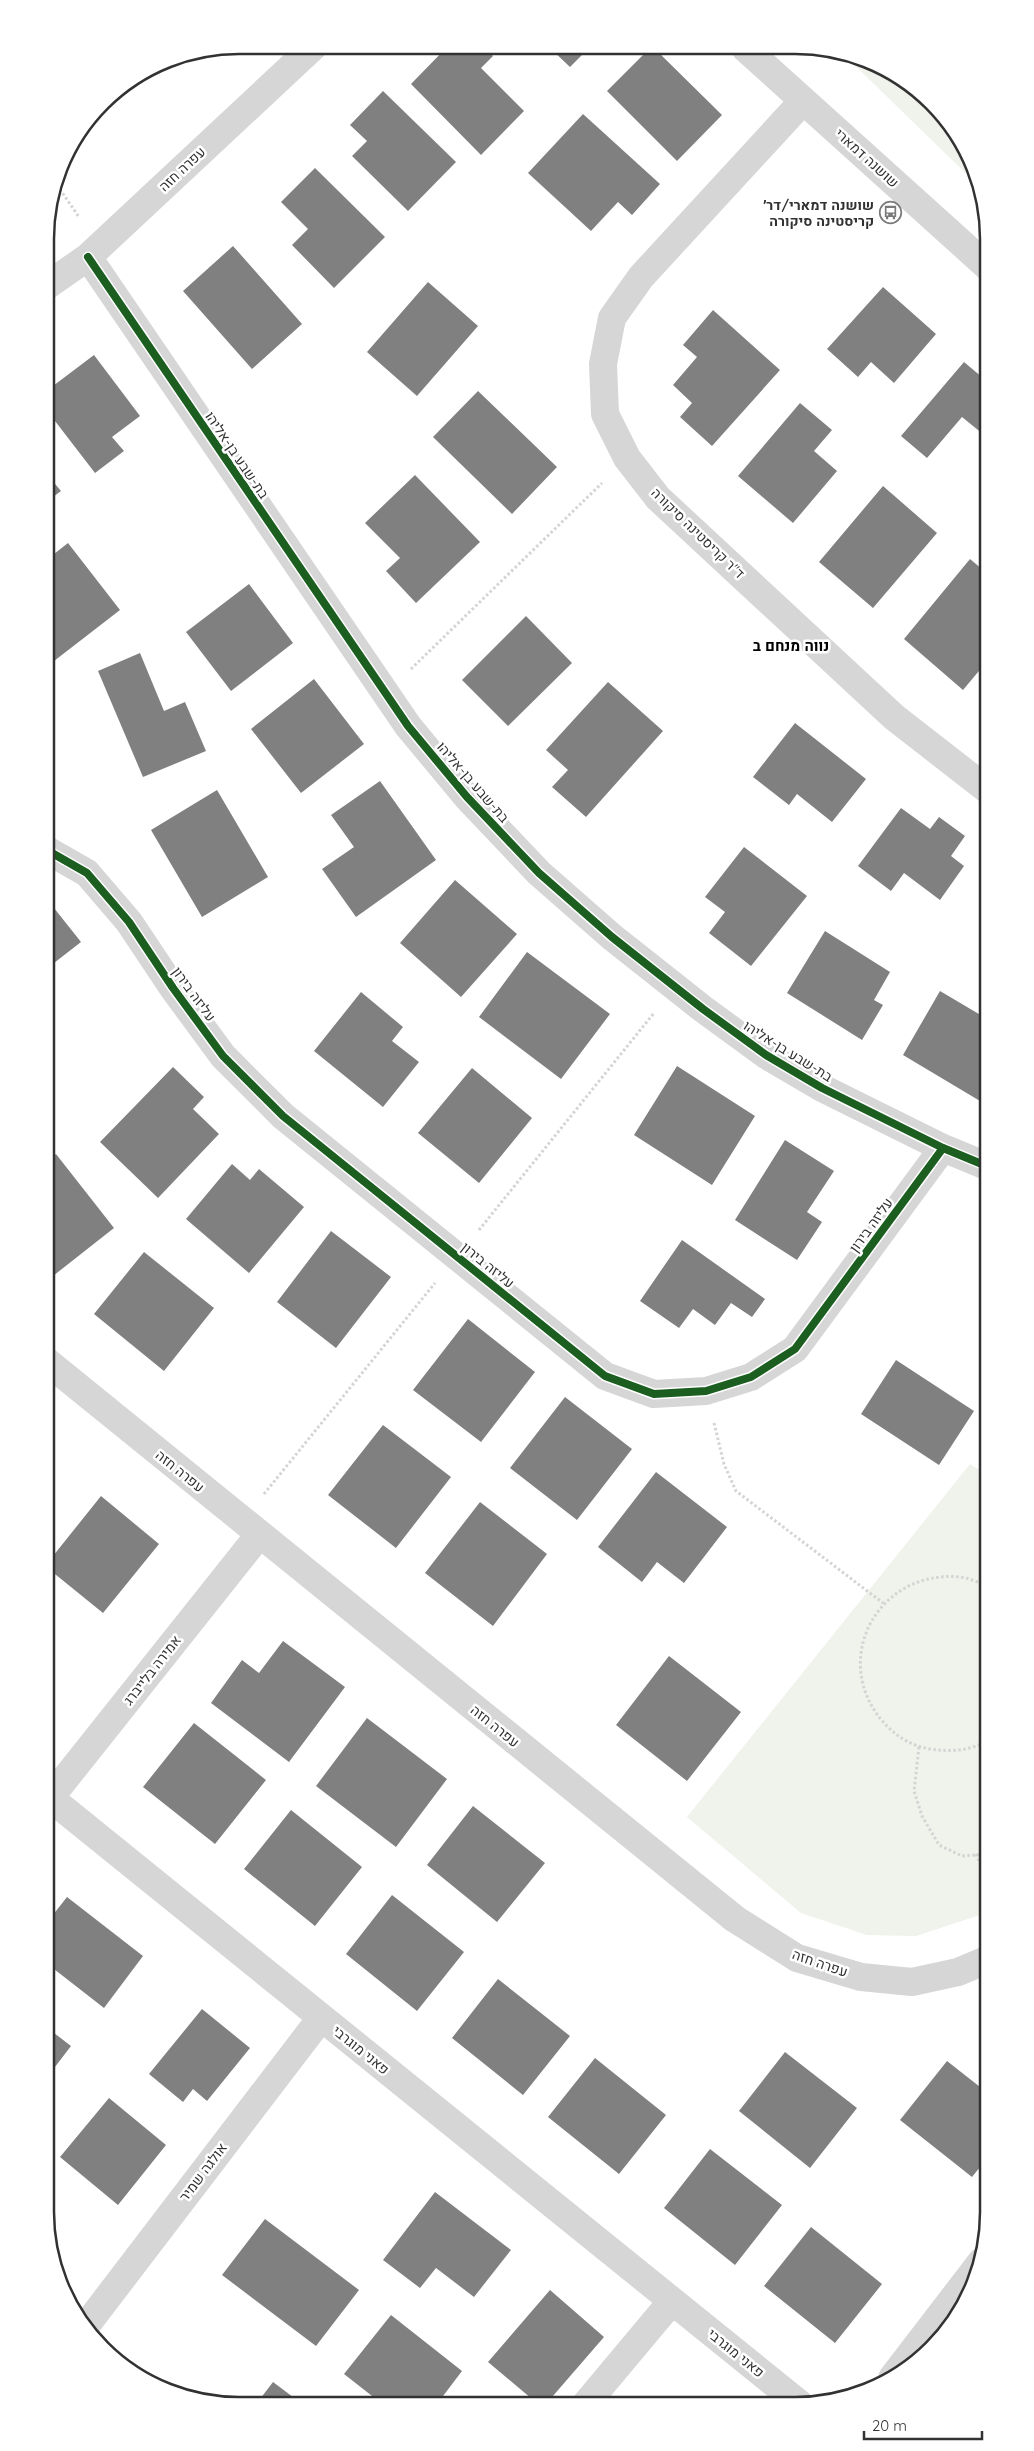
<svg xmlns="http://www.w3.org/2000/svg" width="1034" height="2451" viewBox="0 0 1034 2451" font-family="Quicksand,Heebo,sans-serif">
<rect width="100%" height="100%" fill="#fff"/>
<!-- green -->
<path fill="#f0f2ec" d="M 840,51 L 881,65 L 923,93 L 963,142 L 982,189 Z
M 970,1464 L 989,1476 L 989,1912 L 916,1936 L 867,1935 L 801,1913 L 687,1817 Z"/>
<!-- building -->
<path fill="#808080" d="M 448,46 L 484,47 L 493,56 L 481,68 L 524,111 L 481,155 L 411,84 Z
M 549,47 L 590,47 L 570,67 Z
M 650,48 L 654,48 L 722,115 L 677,161 L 607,91 Z
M 383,91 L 456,162 L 408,211 L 352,156 L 367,141 L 350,125 Z
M 583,114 L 660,184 L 632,215 L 618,202 L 591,231 L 528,173 Z
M 315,168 L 385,237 L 334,288 L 292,245 L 308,229 L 281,202 Z
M 233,246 L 302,324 L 252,369 L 183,291 Z
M 428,282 L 478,326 L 417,396 L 367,352 Z
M 883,287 L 936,334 L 894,383 L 871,362 L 858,377 L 827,349 Z
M 713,310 L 780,370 L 712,446 L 680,417 L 692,403 L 673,385 L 697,357 L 683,345 Z
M 94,355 L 140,416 L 112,437 L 124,451 L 95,473 L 45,408 L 45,392 Z
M 964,362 L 989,383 L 989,439 L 962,417 L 927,458 L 901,436 Z
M 478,391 L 557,467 L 512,514 L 433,437 Z
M 800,403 L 832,430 L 814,451 L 837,471 L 793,523 L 738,476 Z
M 45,472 L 61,491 L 45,503 Z
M 415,475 L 480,542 L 416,603 L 386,571 L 400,558 L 365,523 Z
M 883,486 L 937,533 L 873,608 L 819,562 Z
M 68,543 L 120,610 L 45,668 L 45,561 Z
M 970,559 L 989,575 L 989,659 L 963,690 L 904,639 Z
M 249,584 L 293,643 L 231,691 L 186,632 Z
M 526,616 L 572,663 L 508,726 L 462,680 Z
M 140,653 L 164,711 L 185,702 L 206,751 L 143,777 L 98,671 Z
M 314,679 L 364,744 L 301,793 L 251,729 Z
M 608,682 L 663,731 L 586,817 L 552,787 L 568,770 L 546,750 Z
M 795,723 L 866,779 L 832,822 L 797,794 L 789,805 L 753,777 Z
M 380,781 L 436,860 L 356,917 L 322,869 L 354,847 L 331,815 Z
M 217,790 L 268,877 L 202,917 L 151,830 Z
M 901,808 L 930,829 L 939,817 L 965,836 L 951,856 L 964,866 L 940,900 L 904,873 L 891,891 L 858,866 Z
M 744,847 L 807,896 L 751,966 L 709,933 L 725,912 L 705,897 Z
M 455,880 L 517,934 L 461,997 L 400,943 Z
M 54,908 L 81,942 L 45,970 L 45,915 Z
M 825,931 L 890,972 L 874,1000 L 883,1005 L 862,1040 L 787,993 Z
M 527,952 L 610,1014 L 561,1079 L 479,1017 Z
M 940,991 L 989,1020 L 989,1087 L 980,1101 L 903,1055 Z
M 361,992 L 403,1027 L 392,1041 L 419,1062 L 383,1107 L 314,1051 Z
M 677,1066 L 755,1116 L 712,1185 L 634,1135 Z
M 173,1067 L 204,1097 L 193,1109 L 219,1134 L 158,1198 L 100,1142 Z
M 472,1068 L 532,1118 L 479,1183 L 418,1133 Z
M 785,1140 L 834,1171 L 807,1212 L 822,1222 L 797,1260 L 735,1220 Z
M 56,1154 L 114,1228 L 53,1276 L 45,1265 L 45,1163 Z
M 232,1164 L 250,1180 L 259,1169 L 304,1207 L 249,1273 L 186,1219 Z
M 331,1231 L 391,1277 L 336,1348 L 277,1302 Z
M 682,1240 L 765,1299 L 752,1317 L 731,1303 L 715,1325 L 693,1309 L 679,1328 L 640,1301 Z
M 144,1252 L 214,1308 L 164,1371 L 94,1314 Z
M 468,1319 L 535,1372 L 481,1442 L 413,1390 Z
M 896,1360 L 974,1411 L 939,1465 L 861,1414 Z
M 565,1397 L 632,1449 L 577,1520 L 510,1468 Z
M 383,1425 L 451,1477 L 396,1548 L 328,1495 Z
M 656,1472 L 727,1527 L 684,1583 L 657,1562 L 642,1582 L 598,1547 Z
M 101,1496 L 159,1544 L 103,1613 L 45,1566 Z
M 480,1502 L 547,1554 L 493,1626 L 425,1573 Z
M 283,1641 L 345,1687 L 289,1762 L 211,1703 L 242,1660 L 259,1673 Z
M 669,1656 L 741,1712 L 687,1781 L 616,1725 Z
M 367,1718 L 447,1779 L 396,1847 L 316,1786 Z
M 194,1723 L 266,1780 L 215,1844 L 143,1787 Z
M 473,1806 L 545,1863 L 497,1922 L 427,1865 Z
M 291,1810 L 362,1867 L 315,1926 L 244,1869 Z
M 392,1895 L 464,1952 L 417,2011 L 346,1954 Z
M 67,1897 L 143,1956 L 104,2008 L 45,1962 L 45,1925 Z
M 498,1979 L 570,2036 L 523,2095 L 452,2038 Z
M 202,2009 L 250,2048 L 207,2101 L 193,2089 L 183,2102 L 149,2074 Z
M 45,2026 L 71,2046 L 45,2080 Z
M 785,2052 L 857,2108 L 810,2168 L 739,2111 Z
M 595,2058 L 666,2115 L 619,2174 L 548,2117 Z
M 947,2061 L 989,2094 L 989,2156 L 972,2177 L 900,2120 Z
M 109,2098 L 166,2145 L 118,2205 L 60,2157 Z
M 710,2149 L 782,2205 L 735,2265 L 664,2208 Z
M 435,2192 L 511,2250 L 474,2297 L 436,2268 L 420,2288 L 383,2260 Z
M 265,2219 L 359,2290 L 316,2346 L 222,2275 Z
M 811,2227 L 882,2284 L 835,2343 L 764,2286 Z
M 550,2290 L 604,2337 L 546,2404 L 538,2404 L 488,2362 Z
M 391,2315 L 462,2371 L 437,2404 L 381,2403 L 344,2374 Z
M 273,2382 L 301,2403 L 257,2403 Z
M 690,2400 L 696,2405 L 685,2405 Z"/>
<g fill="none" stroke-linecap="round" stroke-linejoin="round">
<!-- path -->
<path stroke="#d4d4d4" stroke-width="3" stroke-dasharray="2.5 2.5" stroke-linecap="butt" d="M 57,185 L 79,217
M 411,669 L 602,483
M 479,1230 L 654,1013
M 714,1423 L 724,1464 L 736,1491 L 883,1603
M 264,1494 L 435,1283
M 989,1740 C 970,1751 951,1752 930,1749 C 912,1746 897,1737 885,1724 C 828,1662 877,1569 960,1577 C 969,1578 980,1583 989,1586
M 919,1747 L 914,1791 L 922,1816 L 939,1845 L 962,1856 L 989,1854
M 976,1854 L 989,1883"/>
<!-- minor -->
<path stroke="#d6d6d6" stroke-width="28" d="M 803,101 L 641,277 L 612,318 L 603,364 L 605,414 L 627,458 L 658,498 L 894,717 L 989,791
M 88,257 L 408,726 L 467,797 L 539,873 L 612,937 L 703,1009 L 766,1055 L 822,1088 L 943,1148 L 989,1167
M 45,287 L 88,257 L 315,45
M 45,849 L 87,873 L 129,922 L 173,988 L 223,1056 L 283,1116 L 605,1376 L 654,1394 L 706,1391 L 751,1377 L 795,1349 L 943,1148
M 45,1360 L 735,1919 L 797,1958 L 861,1977 L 912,1982 L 958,1972 L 989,1959
M 50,1798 L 801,2405
M 45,1804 L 259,1535
M 85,2327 L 321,2018
M 892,2378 L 981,2262
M 585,2405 L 672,2301"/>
<!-- tertiary -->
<path stroke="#d6d6d6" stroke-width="28" d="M 745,48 L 989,268"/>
<defs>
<path id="cycleway" d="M 88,257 L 408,726 L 467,797 L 539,873 L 612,937 L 703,1009 L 766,1055 L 822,1088 L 943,1148 L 989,1167
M 45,849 L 87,873 L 129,922 L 173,988 L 223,1056 L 283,1116 L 605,1376 L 654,1394 L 706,1391 L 751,1377 L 795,1349 L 943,1148"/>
</defs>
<!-- cycleway casing -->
<use href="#cycleway" stroke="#fff" stroke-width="11"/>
<!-- cycleway -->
<use href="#cycleway" stroke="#1b5e20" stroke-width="8"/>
</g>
<!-- icons -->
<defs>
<symbol id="bus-ring" viewBox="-11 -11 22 22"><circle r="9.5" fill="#fff" stroke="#7a7a7a" stroke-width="1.5"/><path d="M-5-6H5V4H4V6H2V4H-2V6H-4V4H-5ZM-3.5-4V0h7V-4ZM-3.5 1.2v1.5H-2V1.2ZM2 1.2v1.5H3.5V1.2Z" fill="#7a7a7a"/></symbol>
</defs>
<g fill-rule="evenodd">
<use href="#bus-ring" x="878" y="200" width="25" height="25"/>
</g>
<g text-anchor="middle" stroke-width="5" stroke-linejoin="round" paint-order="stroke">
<!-- street labels -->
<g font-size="14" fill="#323232" stroke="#fff">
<text transform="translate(867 158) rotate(42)" y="5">שושנה דמארי</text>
<text transform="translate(182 169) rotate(-43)" y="5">עפרה חזה</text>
<text transform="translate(237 455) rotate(56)" y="5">בת-שבע בן-אליהו</text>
<text transform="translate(698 533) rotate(44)" y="5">ד"ר קריסטינה סיקורה</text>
<text transform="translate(473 782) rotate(49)" y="5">בת-שבע בן-אליהו</text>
<text transform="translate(194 994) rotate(54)" y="5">עליזה בירון</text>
<text transform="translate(788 1051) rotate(32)" y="5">בת-שבע בן-אליהו</text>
<text transform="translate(871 1225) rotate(-54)" y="5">עליזה בירון</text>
<text transform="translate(488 1265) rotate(39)" y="5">עליזה בירון</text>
<text transform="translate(180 1471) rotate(39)" y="5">עפרה חזה</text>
<text transform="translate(152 1670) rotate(-52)" y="5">אמירה בלייברג</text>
<text transform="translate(495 1726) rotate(39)" y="5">עפרה חזה</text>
<text transform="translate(820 1963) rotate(19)" y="5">עפרה חזה</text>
<text transform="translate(361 2050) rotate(39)" y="5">פאני מוגרבי</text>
<text transform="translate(203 2172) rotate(-53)" y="5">אולגה שמיר</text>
<text transform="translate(736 2353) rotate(39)" y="5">פאני מוגרבי</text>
</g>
<!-- poi labels -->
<g font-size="14" font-weight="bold" fill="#323232" stroke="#fff" text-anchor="end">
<text x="874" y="210">שושנה דמארי/דר׳<tspan x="874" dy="16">קריסטינה סיקורה</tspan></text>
</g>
<!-- neighbourhood labels -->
<g font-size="15" font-weight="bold" fill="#000" stroke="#fff">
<text x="791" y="651">נווה מנחם ב</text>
</g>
</g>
<!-- crop -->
<path d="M0 0H1034V2451H0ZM239 54H795A185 185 0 0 1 980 239V2212A185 185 0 0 1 795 2397H239A185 185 0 0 1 54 2212V239A185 185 0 0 1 239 54Z" fill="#fff" fill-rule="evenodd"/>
<path fill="none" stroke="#323232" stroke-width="2.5" d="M239 54H795A185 185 0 0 1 980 239V2212A185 185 0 0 1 795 2397H239A185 185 0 0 1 54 2212V239A185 185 0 0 1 239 54Z"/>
<!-- scale -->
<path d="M864 2431v8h118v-8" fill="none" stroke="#323232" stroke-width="2.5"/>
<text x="872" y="2431" font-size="15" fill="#323232" stroke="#ffffff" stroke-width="4" paint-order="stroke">20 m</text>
</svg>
